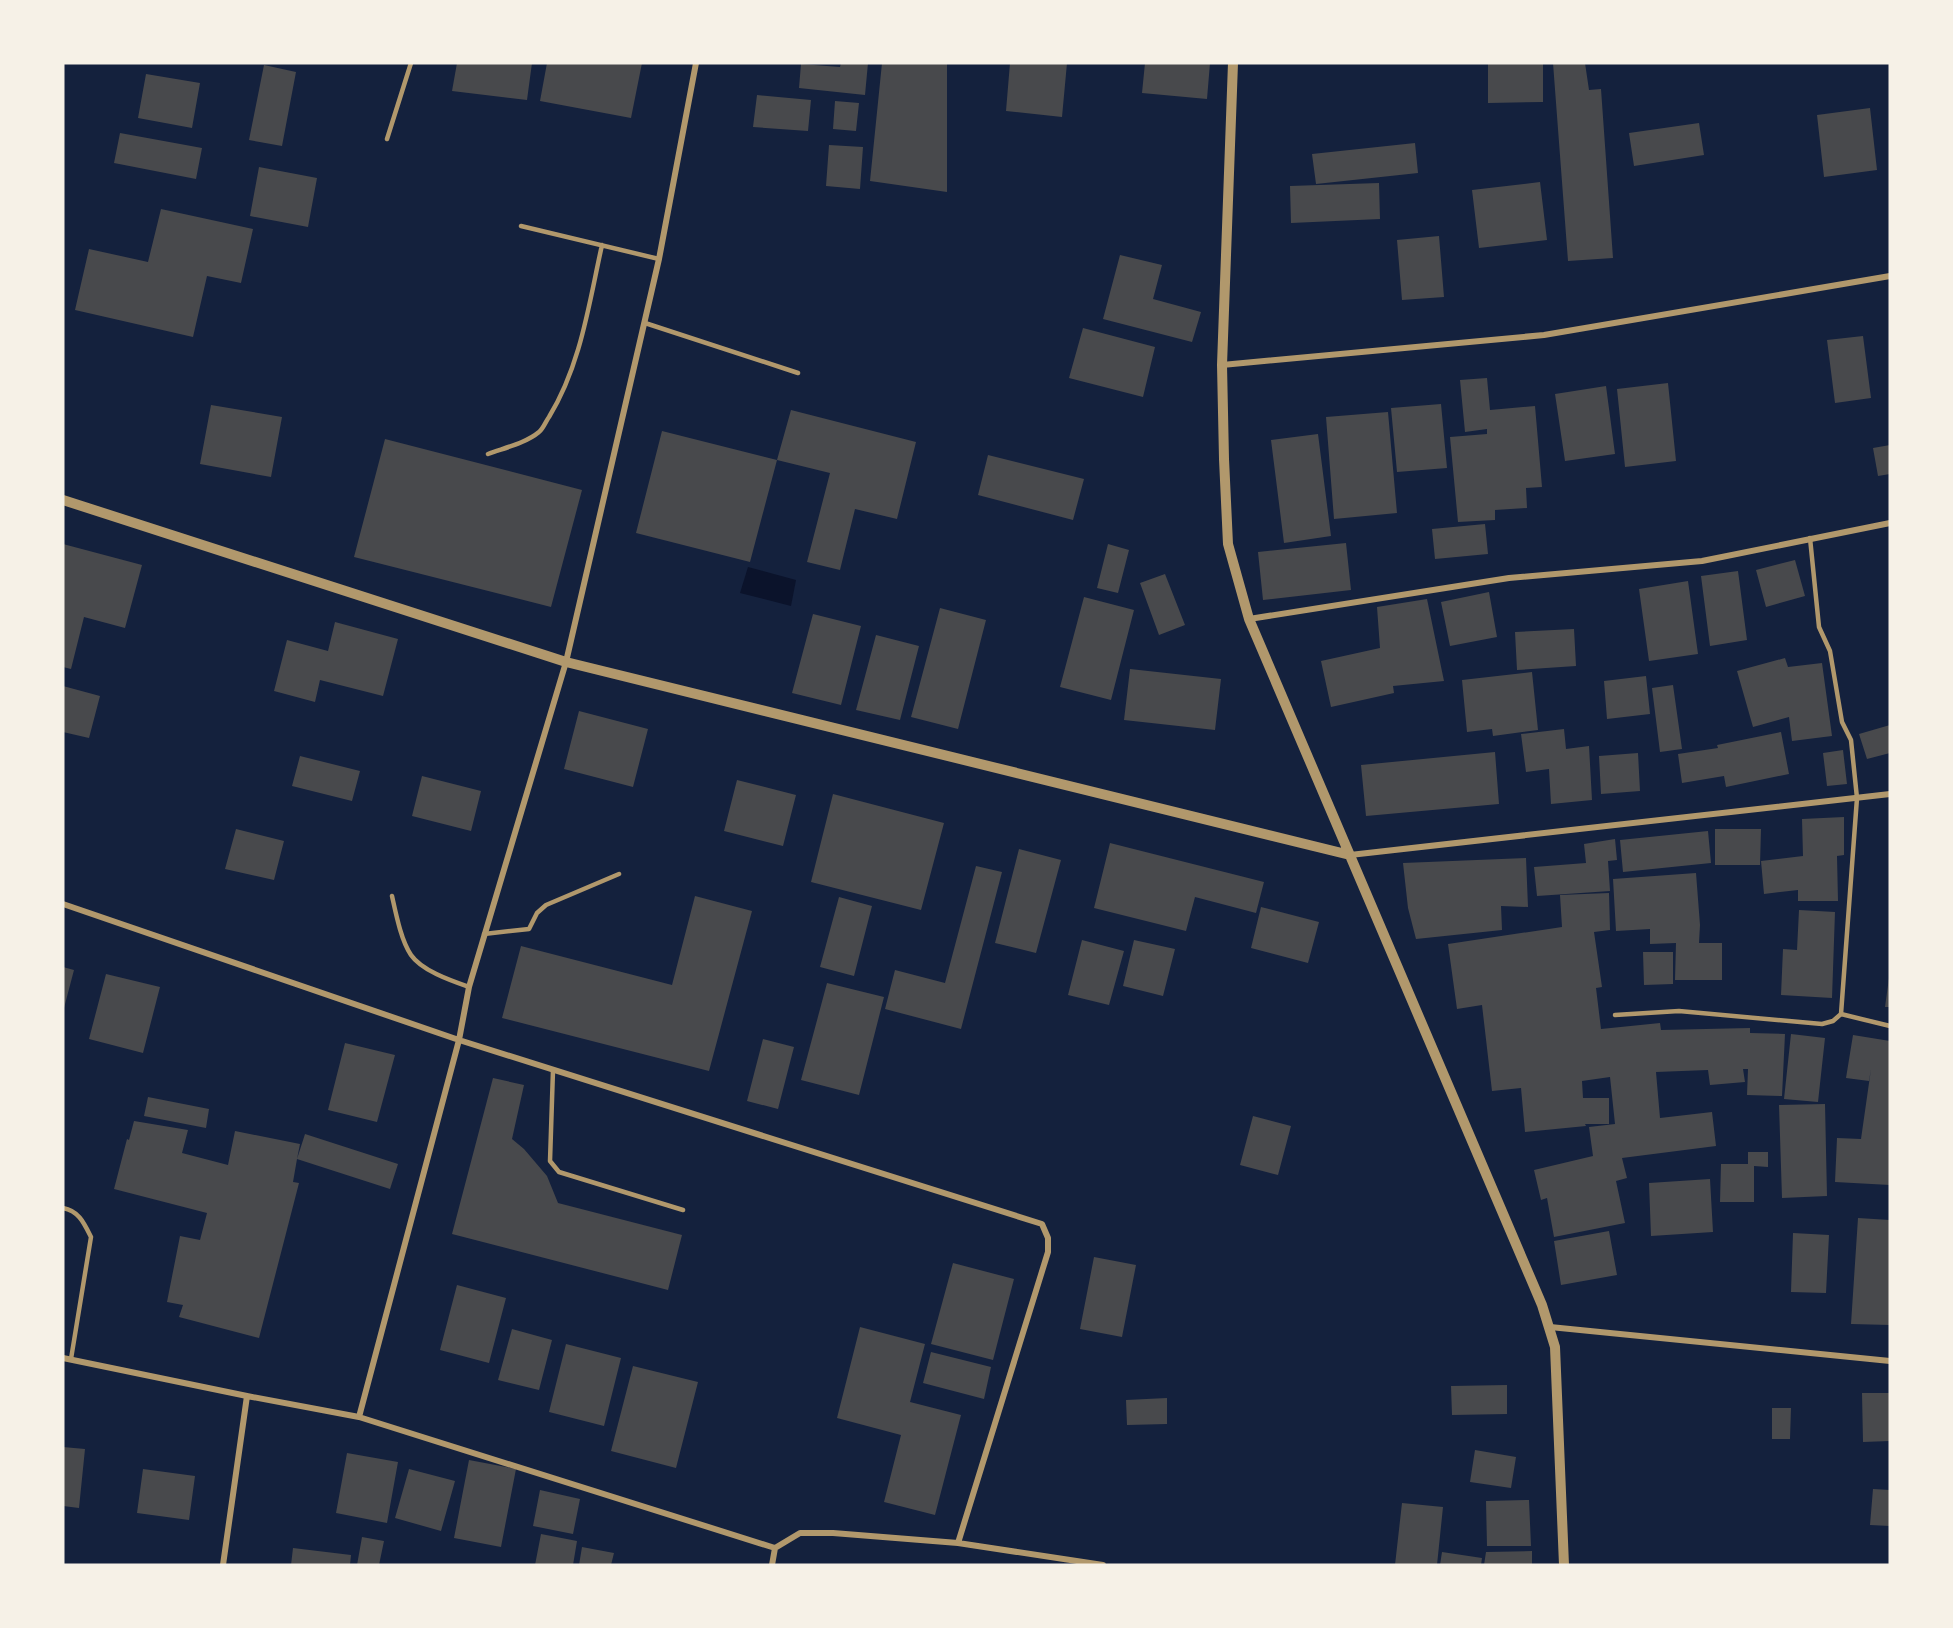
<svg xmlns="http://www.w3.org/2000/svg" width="1953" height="1628" viewBox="0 0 1953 1628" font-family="'Nunito Sans',sans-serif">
<rect width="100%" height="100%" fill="#14213d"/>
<!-- water -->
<path fill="#0b132b" d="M 748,567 L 796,580 L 791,606 L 740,593 Z"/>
<!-- building -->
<path fill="#48494c" d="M 457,63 L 532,63 L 527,100 L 452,91 Z
M 547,63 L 642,63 L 631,118 L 540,101 Z
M 841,63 L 868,63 L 865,95 L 799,88 L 801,64 L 840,67 Z
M 882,63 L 947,63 L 947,192 L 870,181 Z
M 1010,63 L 1067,63 L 1062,117 L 1006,111 Z
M 1145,63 L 1210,63 L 1207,99 L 1142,93 Z
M 1488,63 L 1543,63 L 1543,102 L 1488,103 Z
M 1553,63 L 1585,63 L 1589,90 L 1601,89 L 1613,258 L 1568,261 Z
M 264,65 L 296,72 L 282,146 L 249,140 Z
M 146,74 L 200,83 L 192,128 L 138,118 Z
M 757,95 L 811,100 L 808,131 L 753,127 Z
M 835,101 L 859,103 L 856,131 L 833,129 Z
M 1870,108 L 1877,170 L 1824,177 L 1817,115 Z
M 1699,123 L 1704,155 L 1634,166 L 1629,133 Z
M 120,133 L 202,148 L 196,179 L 114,163 Z
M 1415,143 L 1418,173 L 1316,184 L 1312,154 Z
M 829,145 L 863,147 L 860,189 L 826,186 Z
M 259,167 L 317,178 L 308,227 L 250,216 Z
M 1540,182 L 1547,240 L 1479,248 L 1472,190 Z
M 1379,183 L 1380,219 L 1291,223 L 1290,186 Z
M 161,209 L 253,229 L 241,283 L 207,276 L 193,337 L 75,310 L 89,249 L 148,262 Z
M 1439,236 L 1444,297 L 1402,300 L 1397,240 Z
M 1120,255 L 1162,265 L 1153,299 L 1201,312 L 1192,342 L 1103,319 Z
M 1083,328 L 1155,347 L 1143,397 L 1069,378 Z
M 1863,336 L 1871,398 L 1835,403 L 1827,340 Z
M 1487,378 L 1490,410 L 1535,406 L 1542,487 L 1526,488 L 1527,508 L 1495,510 L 1495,520 L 1458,522 L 1450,437 L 1487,434 L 1487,429 L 1465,432 L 1460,380 Z
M 1668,383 L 1676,461 L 1625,467 L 1617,389 Z
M 1606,386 L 1615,454 L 1565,461 L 1555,394 Z
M 1441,404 L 1447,468 L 1397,472 L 1391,408 Z
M 211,405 L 282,417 L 271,477 L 200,464 Z
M 791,410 L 916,442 L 897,519 L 855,509 L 840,570 L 807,562 L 830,473 L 777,460 Z
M 1388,412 L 1397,513 L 1334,519 L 1326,417 Z
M 662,431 L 777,460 L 750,562 L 636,533 Z
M 1318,434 L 1331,536 L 1284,543 L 1271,440 Z
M 385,439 L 582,490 L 551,607 L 354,557 Z
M 1890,445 L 1890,474 L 1878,476 L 1873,448 Z
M 988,455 L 1084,479 L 1073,520 L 978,495 Z
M 1485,524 L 1488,554 L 1435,559 L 1432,529 Z
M 1346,543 L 1351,590 L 1263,600 L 1258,552 Z
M 63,544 L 142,565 L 125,628 L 84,617 L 71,669 L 63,667 Z
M 1108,544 L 1129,550 L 1118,593 L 1097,588 Z
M 1795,560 L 1805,596 L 1766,607 L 1756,570 Z
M 1738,571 L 1747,640 L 1710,646 L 1701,576 Z
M 1165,574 L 1185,625 L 1159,635 L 1140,583 Z
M 1688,581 L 1698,654 L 1649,661 L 1639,589 Z
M 1489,592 L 1497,637 L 1450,646 L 1441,602 Z
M 1084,597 L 1134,610 L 1111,700 L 1060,687 Z
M 1427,599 L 1444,681 L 1393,686 L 1394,693 L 1331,707 L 1321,661 L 1380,648 L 1377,607 Z
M 940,608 L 986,620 L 958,729 L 911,717 Z
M 813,614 L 861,626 L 841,705 L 792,693 Z
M 335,622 L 398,639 L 383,696 L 320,680 L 315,702 L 274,691 L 287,640 L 328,651 Z
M 1574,629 L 1576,666 L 1517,670 L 1515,632 Z
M 876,635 L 919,646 L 900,720 L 856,710 Z
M 1785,658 L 1788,667 L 1822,663 L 1832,736 L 1792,741 L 1789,717 L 1753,727 L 1737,671 Z
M 1130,669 L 1221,679 L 1215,730 L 1124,720 Z
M 1532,672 L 1538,730 L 1493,736 L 1492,729 L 1467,732 L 1462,680 Z
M 1646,676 L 1650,714 L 1607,719 L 1604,681 Z
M 1673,685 L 1682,749 L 1660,752 L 1652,688 Z
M 63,686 L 100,696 L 89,738 L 63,732 Z
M 579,711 L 648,729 L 633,787 L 564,769 Z
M 1890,725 L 1890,753 L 1867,759 L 1859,734 Z
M 1564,729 L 1566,749 L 1589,746 L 1592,800 L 1551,804 L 1549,769 L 1526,772 L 1521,734 Z
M 1781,732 L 1789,774 L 1726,787 L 1724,776 L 1682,783 L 1678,754 L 1718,748 L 1717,745 Z
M 1843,750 L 1847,784 L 1827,786 L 1823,753 Z
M 1495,752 L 1499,804 L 1366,816 L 1361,765 Z
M 1638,753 L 1640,791 L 1601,794 L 1599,756 Z
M 300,756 L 360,771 L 352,801 L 292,786 Z
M 422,776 L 481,791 L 471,831 L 412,816 Z
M 737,780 L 796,795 L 783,846 L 724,831 Z
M 833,794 L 944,823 L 921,910 L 811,882 Z
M 1844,817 L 1844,855 L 1837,856 L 1838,901 L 1798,901 L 1798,890 L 1764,894 L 1761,861 L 1803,856 L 1802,819 Z
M 236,829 L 284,841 L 274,880 L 225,869 Z
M 1715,829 L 1761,829 L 1760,865 L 1715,865 Z
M 1708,831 L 1711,863 L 1623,872 L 1620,840 Z
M 1615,839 L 1617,860 L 1608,861 L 1610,891 L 1537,896 L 1534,867 L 1586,863 L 1584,844 Z
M 1110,843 L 1264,882 L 1256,913 L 1195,897 L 1186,931 L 1094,908 Z
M 1019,849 L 1061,860 L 1036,953 L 995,943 Z
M 1526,858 L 1528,907 L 1501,906 L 1502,930 L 1416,939 L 1408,908 L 1403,863 Z
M 976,866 L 1002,872 L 961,1029 L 885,1009 L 895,970 L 945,983 Z
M 1696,873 L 1700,925 L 1699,943 L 1722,943 L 1722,980 L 1675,980 L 1676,943 L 1650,944 L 1650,929 L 1616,931 L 1613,879 Z
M 1609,893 L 1610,930 L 1594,932 L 1602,987 L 1596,988 L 1601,1029 L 1660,1023 L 1661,1030 L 1750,1028 L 1750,1033 L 1785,1034 L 1782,1096 L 1747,1095 L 1748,1069 L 1743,1069 L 1745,1082 L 1710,1085 L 1708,1070 L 1656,1072 L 1660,1118 L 1712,1112 L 1716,1146 L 1622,1158 L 1627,1178 L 1616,1181 L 1625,1223 L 1554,1237 L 1547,1198 L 1541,1200 L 1534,1170 L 1593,1156 L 1589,1127 L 1615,1124 L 1610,1077 L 1582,1081 L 1583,1098 L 1609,1098 L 1609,1124 L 1585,1124 L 1586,1126 L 1525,1132 L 1521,1088 L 1492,1091 L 1482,1005 L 1457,1009 L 1448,944 L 1562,927 L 1560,895 Z
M 695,896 L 752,911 L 709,1071 L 502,1018 L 521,946 L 672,985 Z
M 839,897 L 872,906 L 854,976 L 820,967 Z
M 1261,907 L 1319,922 L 1308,963 L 1251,948 Z
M 1799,910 L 1835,912 L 1832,998 L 1781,995 L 1783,949 L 1797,950 Z
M 1082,940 L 1124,951 L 1109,1005 L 1068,995 Z
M 1134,940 L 1175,949 L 1163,996 L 1123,986 Z
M 1643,952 L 1673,952 L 1673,984 L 1644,985 Z
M 63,967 L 74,970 L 64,1008 L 63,1008 Z
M 106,974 L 160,987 L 143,1053 L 89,1039 Z
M 1889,978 L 1890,979 L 1890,1007 L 1885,1007 Z
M 827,983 L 884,997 L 859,1095 L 801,1080 Z
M 1791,1034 L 1825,1038 L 1818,1102 L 1784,1099 Z
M 1853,1035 L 1890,1041 L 1890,1185 L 1835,1182 L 1837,1138 L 1861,1139 L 1871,1069 L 1869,1081 L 1846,1078 Z
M 763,1039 L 794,1047 L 778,1109 L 747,1101 Z
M 345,1043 L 395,1055 L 377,1122 L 328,1110 Z
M 493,1078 L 524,1085 L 512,1139 L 524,1149 L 547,1176 L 558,1203 L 682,1235 L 668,1290 L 452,1234 Z
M 148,1097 L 209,1109 L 206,1128 L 144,1116 Z
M 1825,1104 L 1827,1196 L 1782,1198 L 1779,1105 Z
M 1253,1116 L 1291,1126 L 1278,1175 L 1240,1165 Z
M 134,1121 L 188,1130 L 182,1153 L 228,1165 L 235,1131 L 300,1144 L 297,1159 L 305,1134 L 398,1164 L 390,1189 L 297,1159 L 293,1182 L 299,1183 L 259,1338 L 179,1317 L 183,1305 L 167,1302 L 180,1236 L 200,1240 L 207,1213 L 114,1189 L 127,1139 L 129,1140 Z
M 1748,1152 L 1768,1152 L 1768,1167 L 1754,1166 L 1754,1202 L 1720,1202 L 1721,1164 L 1748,1164 Z
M 1710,1179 L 1713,1232 L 1651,1236 L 1649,1183 Z
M 1858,1218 L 1890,1220 L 1890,1325 L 1851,1324 Z
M 1609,1231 L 1617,1275 L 1561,1285 L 1554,1241 Z
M 1793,1233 L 1829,1235 L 1826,1293 L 1791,1292 Z
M 1094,1257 L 1136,1265 L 1122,1337 L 1080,1329 Z
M 953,1263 L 1014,1279 L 993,1360 L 931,1344 Z
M 457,1285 L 506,1298 L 489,1363 L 440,1350 Z
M 860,1327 L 925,1344 L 910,1402 L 961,1415 L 935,1515 L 884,1502 L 901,1435 L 837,1418 Z
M 512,1329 L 552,1340 L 539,1390 L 498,1380 Z
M 566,1344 L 621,1358 L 604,1426 L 549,1412 Z
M 931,1352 L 991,1367 L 984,1399 L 923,1383 Z
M 633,1366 L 698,1382 L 676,1468 L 611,1451 Z
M 1507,1385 L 1507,1414 L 1452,1415 L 1451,1386 Z
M 1862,1393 L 1890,1393 L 1890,1441 L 1863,1442 Z
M 1167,1398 L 1167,1424 L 1127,1425 L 1126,1400 Z
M 1772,1408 L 1791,1408 L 1790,1439 L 1772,1439 Z
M 63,1447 L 85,1449 L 79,1508 L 63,1506 Z
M 1475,1450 L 1516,1457 L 1511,1488 L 1470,1482 Z
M 347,1453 L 398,1462 L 387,1523 L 336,1513 Z
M 469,1460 L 516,1469 L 501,1547 L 454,1538 Z
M 143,1469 L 195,1476 L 189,1520 L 137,1513 Z
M 409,1469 L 455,1481 L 441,1531 L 395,1518 Z
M 1873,1489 L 1890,1490 L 1890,1526 L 1870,1525 Z
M 540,1490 L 580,1499 L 573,1534 L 533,1526 Z
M 1529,1500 L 1531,1546 L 1487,1546 L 1486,1501 Z
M 1402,1503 L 1443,1507 L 1437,1565 L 1395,1565 Z
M 541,1534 L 577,1541 L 573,1565 L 535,1565 Z
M 362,1537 L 384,1541 L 379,1565 L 357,1565 Z
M 582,1547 L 614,1553 L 611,1565 L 579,1565 Z
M 293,1548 L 351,1555 L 350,1565 L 291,1565 Z
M 1532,1551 L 1532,1565 L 1484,1565 L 1486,1552 Z
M 1442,1552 L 1482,1558 L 1481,1565 L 1440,1565 Z"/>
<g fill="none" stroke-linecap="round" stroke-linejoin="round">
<!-- service -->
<path stroke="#b1986c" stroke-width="4.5" d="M 387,139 L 411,63
M 521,226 L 659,259
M 645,323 L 798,373
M 488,454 C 504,448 526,443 539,432 C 543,429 546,421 549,417 C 581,365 589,303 602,245
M 1810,538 L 1819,627 L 1830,651 L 1842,722 L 1851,740 L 1857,798 L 1841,1014
M 392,896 C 396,914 401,940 411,955 C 422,971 452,981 469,987
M 484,934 L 529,929 L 537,913 L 546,905 L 619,874
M 1615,1015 L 1679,1011 L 1822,1024 L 1833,1021 L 1841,1014 L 1890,1026
M 553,1070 L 550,1161 L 559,1172 L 683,1210
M 63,1208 C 79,1211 84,1223 91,1237 L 71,1359"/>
<!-- minor -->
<path stroke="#b1986c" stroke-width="6" d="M 1222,365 L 1544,335 L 1890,276
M 1249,619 L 1509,578 L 1702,561 L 1890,523
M 1350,855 L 1890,794
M 63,904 L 459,1040 L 1042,1224 L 1048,1238 L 1048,1252 L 958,1543
M 1550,1327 L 1890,1361
M 63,1358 L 247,1396 L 359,1417 L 775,1548 L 800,1533 L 833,1533 L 958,1543 L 1103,1565
M 359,1417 L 459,1040 L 469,987 L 566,662 L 659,259 L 696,63
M 223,1565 L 247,1396
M 772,1565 L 775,1548"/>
<!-- tertiary -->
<path stroke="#b1986c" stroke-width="10" d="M 1233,63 L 1222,365 L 1224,459 L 1228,544 L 1249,619 L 1542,1305 L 1555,1347 L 1564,1565
M 63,500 L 566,662 L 1350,855"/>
</g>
<!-- border -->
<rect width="1953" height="1628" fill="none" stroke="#f6f1e7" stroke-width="129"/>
</svg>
